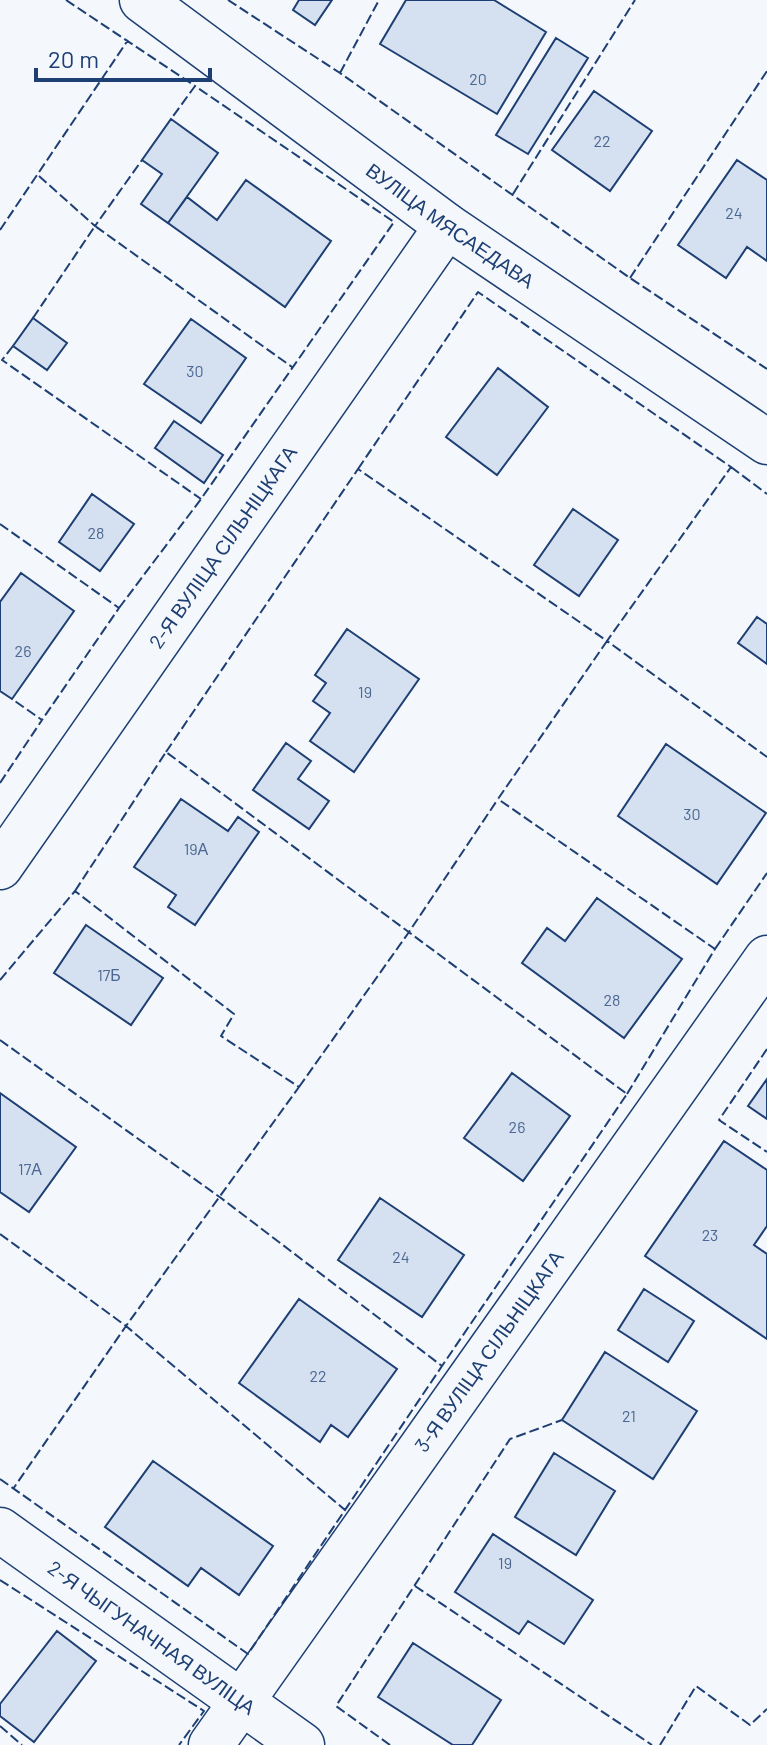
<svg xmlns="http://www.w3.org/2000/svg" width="767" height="1745" viewBox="0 0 767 1745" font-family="Barlow,sans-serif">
<rect width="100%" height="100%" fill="#f4f7fb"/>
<!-- building -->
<path fill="#d5e0f0" stroke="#1d3f73" stroke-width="2" d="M 299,0 L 332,0 L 315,25 L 293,10 Z
M 406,0 L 494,0 L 546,32 L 497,114 L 380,44 Z
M 556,38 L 588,58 L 528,154 L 496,135 Z
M 594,91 L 652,131 L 610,191 L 552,150 Z
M 171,119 L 218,153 L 168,223 L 141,204 L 162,174 L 142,160 Z
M 737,160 L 767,180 L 767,261 L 747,247 L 726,278 L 678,245 Z
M 246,180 L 331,241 L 285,307 L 168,223 L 187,197 L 217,220 Z
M 33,318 L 67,343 L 47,370 L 13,346 Z
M 191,319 L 246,358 L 201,423 L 144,384 Z
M 498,368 L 548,407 L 497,475 L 446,437 Z
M 174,421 L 223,455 L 204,483 L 155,448 Z
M 92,494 L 134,524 L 100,571 L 59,542 Z
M 573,509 L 618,540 L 579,596 L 534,565 Z
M 21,573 L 74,611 L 12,699 L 0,691 L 0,602 Z
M 757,617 L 767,624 L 767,664 L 738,643 Z
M 347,629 L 419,679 L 354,772 L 310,741 L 330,713 L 313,701 L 326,683 L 315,675 Z
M 286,743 L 311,761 L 298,779 L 329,801 L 309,829 L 253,790 Z
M 666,744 L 766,813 L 717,884 L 618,816 Z
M 181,799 L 228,831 L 238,817 L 259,832 L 195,925 L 168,907 L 176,895 L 134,867 Z
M 597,898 L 682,959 L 624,1038 L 522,963 L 547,928 L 565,941 Z
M 86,925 L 163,978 L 131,1025 L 54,973 Z
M 512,1073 L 570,1116 L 523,1181 L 464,1138 Z
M 767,1079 L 767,1119 L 748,1106 Z
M 0,1093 L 76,1147 L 29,1212 L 0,1192 Z
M 724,1141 L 767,1170 L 767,1226 L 754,1245 L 767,1254 L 767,1339 L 645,1256 Z
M 380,1198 L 464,1255 L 422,1317 L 338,1260 Z
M 644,1289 L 694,1321 L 668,1362 L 618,1330 Z
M 299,1299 L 397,1369 L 348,1437 L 331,1425 L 320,1442 L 239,1383 Z
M 605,1352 L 697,1411 L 653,1479 L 562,1420 Z
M 554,1453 L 615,1491 L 576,1555 L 515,1517 Z
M 153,1461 L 273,1546 L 239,1595 L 201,1568 L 188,1586 L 105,1527 Z
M 493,1534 L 593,1600 L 564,1644 L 528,1621 L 519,1634 L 455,1592 Z
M 57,1631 L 96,1661 L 34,1742 L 0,1716 L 0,1704 Z
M 413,1643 L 501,1700 L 472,1745 L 453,1745 L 378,1697 Z"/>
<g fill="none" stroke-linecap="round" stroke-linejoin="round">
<defs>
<g id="minor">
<path id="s1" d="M 142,0 L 447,226 L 767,442"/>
<path id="s2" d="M 0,867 L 447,226"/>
<path id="s3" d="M 0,1530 L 302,1745"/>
<path id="s4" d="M 211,1745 L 767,958"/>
</g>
</defs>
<!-- minor casing -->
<use href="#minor" stroke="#1d3f73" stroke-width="47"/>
<!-- minor -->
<use href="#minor" stroke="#f4f7fb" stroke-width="44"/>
<!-- fence -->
<path stroke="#1d3f73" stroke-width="2" stroke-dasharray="10 4" stroke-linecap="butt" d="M 66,0 L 195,86 L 171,119
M 228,0 L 340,73 L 630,278 L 767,369
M 340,73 L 379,0
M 39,176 L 95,226 L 142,160
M 513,194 L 635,0
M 0,230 L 128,40
M 630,278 L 767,71
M 33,318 L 95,226 L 292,367
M 13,346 L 2,360 L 201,499
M 731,467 L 767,494
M 358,469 L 478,292 L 731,467 L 607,641 L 767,757
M 0,524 L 119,608 L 42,720
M 119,608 L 201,499 L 394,222 L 195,86
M 166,752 L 358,469 L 607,641 L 498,799 L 715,949 L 627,1094
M 0,783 L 42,720 L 12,699
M 75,891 L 166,752 L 627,1094 L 442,1366
M 715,949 L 767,873
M 0,980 L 75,891 L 234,1014 L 221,1036 L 299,1087 L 126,1326 L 13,1489
M 0,1040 L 221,1198 L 442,1366 L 248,1654 L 0,1479
M 767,1049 L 719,1120 L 767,1152
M 299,1087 L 409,932 L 498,799
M 0,1234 L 126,1326 L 345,1510
M 0,1580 L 204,1711 L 179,1745
M 415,1586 L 652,1745
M 0,1726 L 22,1745
M 390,1745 L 336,1706 L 510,1439 L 562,1420
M 660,1745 L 696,1686 L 750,1725 L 767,1709"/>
</g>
<g text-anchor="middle" stroke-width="6" stroke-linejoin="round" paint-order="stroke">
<!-- number labels -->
<g font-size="16" fill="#4b6792">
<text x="478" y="85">20</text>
<text x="602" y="147">22</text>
<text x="734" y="219">24</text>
<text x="195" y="377">30</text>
<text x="96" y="539">28</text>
<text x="23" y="657">26</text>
<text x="365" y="698">19</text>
<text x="692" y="820">30</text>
<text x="196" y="855">19А</text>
<text x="109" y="981">17Б</text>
<text x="612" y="1006">28</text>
<text x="517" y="1133">26</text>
<text x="30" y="1175">17А</text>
<text x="710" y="1241">23</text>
<text x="401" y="1263">24</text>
<text x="318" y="1382">22</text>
<text x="629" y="1422">21</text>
<text x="505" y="1569">19</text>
</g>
<!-- street labels -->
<g font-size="20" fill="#1d3f73" stroke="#f4f7fb">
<text dy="7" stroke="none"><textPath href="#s1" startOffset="382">ВУЛІЦА МЯСАЕДАВА</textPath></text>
<text dy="7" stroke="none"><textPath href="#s2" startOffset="390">2-Я ВУЛІЦА СІЛЬНІЦКАГА</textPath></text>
<text dy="7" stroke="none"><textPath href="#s4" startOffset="482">3-Я ВУЛІЦА СІЛЬНІЦКАГА</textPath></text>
<text dy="7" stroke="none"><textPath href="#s3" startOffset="186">2-Я ЧЫГУНАЧНАЯ ВУЛІЦА</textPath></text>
</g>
</g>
<!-- scale -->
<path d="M36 68v12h174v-12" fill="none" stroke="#1d3f73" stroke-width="4"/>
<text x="48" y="68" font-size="24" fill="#1d3f73" stroke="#f4f7fb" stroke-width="6" paint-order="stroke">20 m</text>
</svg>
